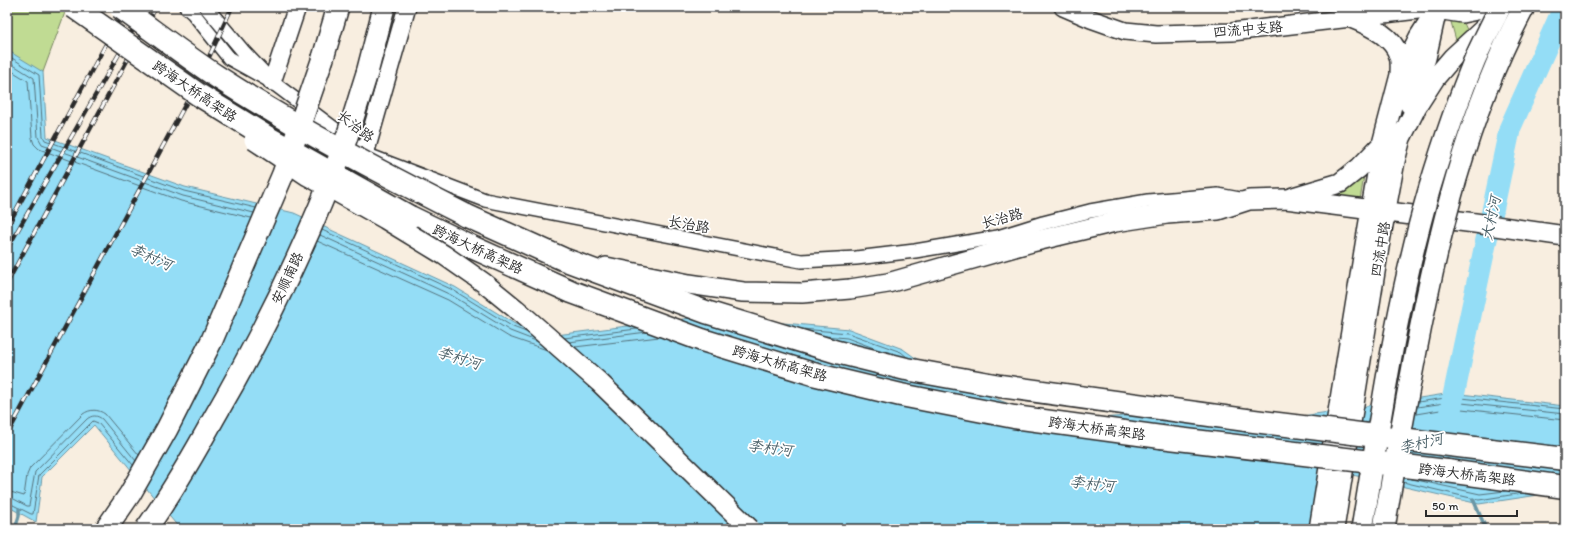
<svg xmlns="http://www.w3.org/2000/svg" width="1572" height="536" viewBox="0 0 1572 536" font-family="Itim,'LXGW WenKai TC',sans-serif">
<rect width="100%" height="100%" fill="#f8eee0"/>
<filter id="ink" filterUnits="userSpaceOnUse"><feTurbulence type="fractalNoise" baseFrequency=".025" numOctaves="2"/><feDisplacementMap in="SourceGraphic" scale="8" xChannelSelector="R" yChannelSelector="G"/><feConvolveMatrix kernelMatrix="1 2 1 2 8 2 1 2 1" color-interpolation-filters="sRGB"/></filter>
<g filter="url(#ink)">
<!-- green -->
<path fill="#c0db93" stroke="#76835f" d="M 7,7 L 67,7 L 43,72 L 7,135 Z
M 1462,19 L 1469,34 L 1457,44 L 1451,22 L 1453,20 Z
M 1364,176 L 1360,200 L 1320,199 Z"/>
<!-- water -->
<path fill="#94ddf6" stroke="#6a96a5" d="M 7,50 L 43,72 L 47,137 L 185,187 L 294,213 L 455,287 L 515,324 L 548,336 L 707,316 L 849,329 L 903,349 L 943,378 L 1055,422 L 1183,411 L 1250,424 L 1452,393 L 1565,406 L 1565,491 L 1479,504 L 1344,473 L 1312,529 L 180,529 L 94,425 L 42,477 L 36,522 L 7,506 Z"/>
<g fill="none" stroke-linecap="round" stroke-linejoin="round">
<!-- shore -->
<path stroke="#55727c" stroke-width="1" d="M 7,55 L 39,75 L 43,136 L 45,140 L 184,191 L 256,208
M 7,61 L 34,78 L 38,137 L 42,144 L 183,196 L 254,213
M 7,68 L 28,81 L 32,138 L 34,144 L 39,149 L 181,201 L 251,218
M 322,230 L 453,290 L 513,327 L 526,332
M 320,235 L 451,295 L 510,331 L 536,341
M 317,241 L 448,300 L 509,337 L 547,350
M 802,329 L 848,333 L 901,352 L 907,357
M 825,336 L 847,338 L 882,351
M 564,338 L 637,329
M 569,342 L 647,332
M 575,347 L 659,337
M 1418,402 L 1452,397 L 1565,409
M 1417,407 L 1452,402 L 1565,414
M 1416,414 L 1452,408 L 1565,420
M 1412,479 L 1480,494 L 1505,491
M 1403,482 L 1479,500 L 1523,493
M 7,491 L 24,496 L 27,475 L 30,468 L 83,414 C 90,409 98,409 105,414 L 139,455
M 7,497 L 12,498 L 27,506 L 29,506 L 35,472 L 87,419 C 92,415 97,415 102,419 L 136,461
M 7,502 L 31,514 L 33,514 L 39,475 L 93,421 L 98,423 L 133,465"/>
<!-- stream -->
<path stroke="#6a96a5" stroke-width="3.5" d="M 1473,499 L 1486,529
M 15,529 L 19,516 L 19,509"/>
<!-- river -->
<path stroke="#94ddf6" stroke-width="22" d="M 1448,422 L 1510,128 L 1564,7"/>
<defs>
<path id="minor" d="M 186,7 L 193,13 L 229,58 L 272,82 L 368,154 L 365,154 L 485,200 L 801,261 L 856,258 L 915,251 L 998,237 L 1043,223 L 1090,211 L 1148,201 L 1218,195 L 1245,200
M 206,7 L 243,51 L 263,72"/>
<path id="tertiary" d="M 1063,7 L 1091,19 L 1125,31 L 1156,34 L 1232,32 L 1418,10 L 1437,9
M 272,82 L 297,7
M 365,154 L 407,7"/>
<path id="secondary" d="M 1351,18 C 1369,25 1393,36 1399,56 C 1401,62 1400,69 1400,75
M 1410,105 L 1414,87 L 1426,58 L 1437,9 L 1462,13 L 1492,7
M 1293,197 L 1340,183 L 1359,168 L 1382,144
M 606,267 L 689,284 L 743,292 L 802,293 L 850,289 L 888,283 L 916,275 L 1032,242 L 1115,222 L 1167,214 L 1218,210 L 1249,200 L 1286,199 L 1475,223 L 1565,236
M 1319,529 L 1365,245 L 1382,144 L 1400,75 L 1419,37 L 1438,7
M 1334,529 L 1379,247 L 1395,161 L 1401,138 L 1417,106 L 1435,78 L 1453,57 L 1492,21"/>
<path id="primary" d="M 323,58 L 338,7
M 367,73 L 384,7"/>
<path id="trunk" d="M 465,215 L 563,259 L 706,312 L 837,352 L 906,369 L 1000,386 L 1246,420
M 410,217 L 474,248 L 572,292 L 702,340 L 813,374 L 901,395 L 1014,417 L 1161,437
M 1491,450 L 1565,459
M 1447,471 L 1565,487"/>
</defs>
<!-- minor casing -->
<use href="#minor" stroke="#2b2b2b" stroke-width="16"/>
<!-- tertiary casing -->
<use href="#tertiary" stroke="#2b2b2b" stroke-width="20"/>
<!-- secondary casing -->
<use href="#secondary" stroke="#2b2b2b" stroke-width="22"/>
<!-- primary casing -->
<use href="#primary" stroke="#2b2b2b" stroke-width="24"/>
<!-- trunk casing -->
<use href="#trunk" stroke="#2b2b2b" stroke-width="25"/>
<!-- minor -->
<use href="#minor" stroke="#fff" stroke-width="13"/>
<!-- tertiary -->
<use href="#tertiary" stroke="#fff" stroke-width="17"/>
<!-- secondary -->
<use href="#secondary" stroke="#fff" stroke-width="19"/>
<!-- primary -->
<use href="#primary" stroke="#fff" stroke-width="21"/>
<!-- trunk -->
<use href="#trunk" stroke="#fff" stroke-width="22"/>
<defs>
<path id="rail" d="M 7,227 L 126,7
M 7,249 L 146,7
M 7,283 L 156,7
M 7,435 L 198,81 L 232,7"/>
</defs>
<!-- rail casing -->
<use href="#rail" stroke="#2b2b2b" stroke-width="4.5"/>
<!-- rail -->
<use href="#rail" stroke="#fff" stroke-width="3" stroke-dasharray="9" stroke-linecap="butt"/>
<defs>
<path id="secondary-bridge" d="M 254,140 L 308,176 L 385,219 L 444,255 L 484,283 L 516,309 L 599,382 L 750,529"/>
<path id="primary-bridge" d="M 106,529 L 130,494 L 167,429 L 212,340 L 283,174 L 323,58
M 146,529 C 171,494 193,456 214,418 C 264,332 308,241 343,148 C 352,123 359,98 367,73
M 1362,529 C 1381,415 1397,299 1430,187 C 1443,144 1458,100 1475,59 C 1483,41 1492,24 1500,7
M 1384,529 C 1393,471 1404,414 1415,356 C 1438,236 1466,116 1524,7"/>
<path id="trunk-bridge" d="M 74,7 L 199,95 L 267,137 L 410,217
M 120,7 C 152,30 183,54 216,76 C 296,128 380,172 465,215
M 1246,420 L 1491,450
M 1161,437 L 1447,471"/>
</defs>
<!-- secondary-bridge casing -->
<use href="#secondary-bridge" stroke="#2b2b2b" stroke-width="22" stroke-linecap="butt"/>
<!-- primary-bridge casing -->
<use href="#primary-bridge" stroke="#2b2b2b" stroke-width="24" stroke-linecap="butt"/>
<!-- trunk-bridge casing -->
<use href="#trunk-bridge" stroke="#2b2b2b" stroke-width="25" stroke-linecap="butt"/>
<!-- secondary-bridge -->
<use href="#secondary-bridge" stroke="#fff" stroke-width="19"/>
<!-- primary-bridge -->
<use href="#primary-bridge" stroke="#fff" stroke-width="21"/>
<!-- trunk-bridge -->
<use href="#trunk-bridge" stroke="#fff" stroke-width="22"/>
</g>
</g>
<g text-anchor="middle" stroke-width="3.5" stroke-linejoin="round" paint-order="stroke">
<!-- street labels -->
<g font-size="14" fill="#2b2b2b" stroke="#fff">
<text transform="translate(1248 29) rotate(-5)" y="5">四流中支路</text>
<text transform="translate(195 91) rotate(34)" y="5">跨海大桥高架路</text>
<text transform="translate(356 126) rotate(38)" y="5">长治路</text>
<text transform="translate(1002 218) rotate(-15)" y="5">长治路</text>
<text transform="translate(689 224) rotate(10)" y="5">长治路</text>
<text transform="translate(478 249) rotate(25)" y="5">跨海大桥高架路</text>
<text transform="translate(1380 249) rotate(-80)" y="5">四流中路</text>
<text transform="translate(287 278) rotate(-65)" y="5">安顺南路</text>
<text transform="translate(780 363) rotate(16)" y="5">跨海大桥高架路</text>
<text transform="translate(1097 428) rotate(8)" y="5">跨海大桥高架路</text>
<text transform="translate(1467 474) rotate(7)" y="5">跨海大桥高架路</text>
</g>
<!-- water labels -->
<g font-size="15" font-style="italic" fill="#4a6068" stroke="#fff">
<text transform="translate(1491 218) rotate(-78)" y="5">大村河</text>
<text transform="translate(151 257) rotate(24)" y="5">李村河</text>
<text transform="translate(459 358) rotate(17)" y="5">李村河</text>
<text transform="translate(1421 443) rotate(-13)" y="5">李村河</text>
<text transform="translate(770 448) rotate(7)" y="5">李村河</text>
<text transform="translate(1092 484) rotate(6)" y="5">李村河</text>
</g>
</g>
<!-- margin -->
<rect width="1572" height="536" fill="none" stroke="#fff" stroke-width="24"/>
<rect x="12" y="12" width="1548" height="512" fill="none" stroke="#2b2b2b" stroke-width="1.5" filter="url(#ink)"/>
<!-- scale -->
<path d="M1426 510v6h91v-6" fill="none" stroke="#2b2b2b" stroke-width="2"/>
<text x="1432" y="510" font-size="12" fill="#2b2b2b" stroke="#ffffff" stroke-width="3" paint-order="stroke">50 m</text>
</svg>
